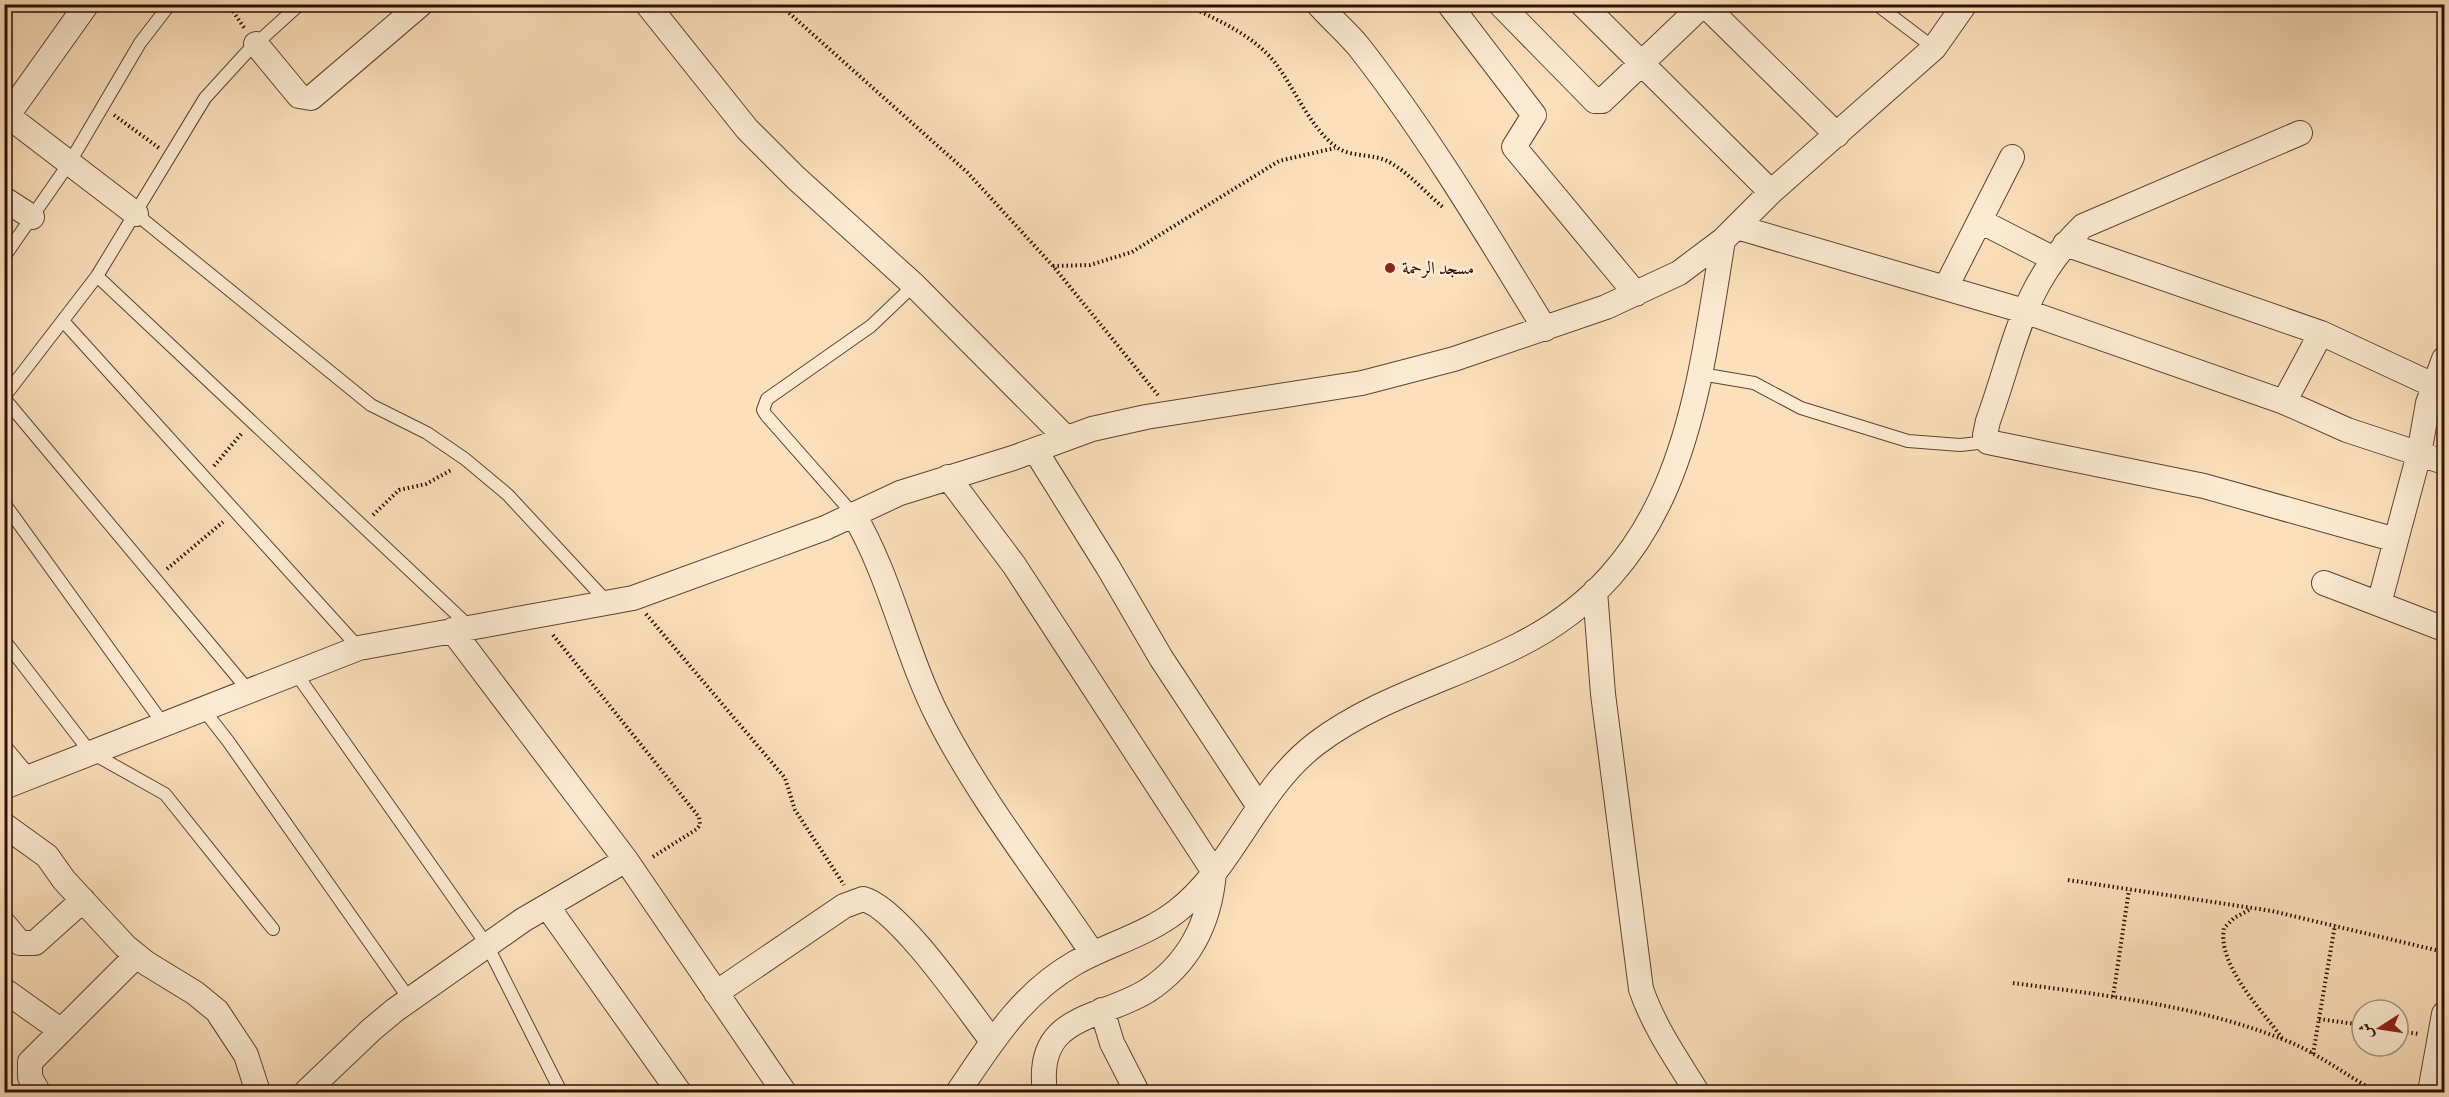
<svg xmlns="http://www.w3.org/2000/svg" width="2449" height="1097" viewBox="0 0 2449 1097" font-family="'Sorts Mill Goudy',Amiri,serif">
<rect width="100%" height="100%" fill="#fbe0bb"/>
<filter id="stains"><feTurbulence type="fractalNoise" baseFrequency=".00333" numOctaves="4"/><feColorMatrix values="0 0 0 0 .2 0 0 0 0 .09 0 0 0 0 .02 0 0 0 .5 -.17"/></filter>
<radialGradient id="worn" r=".72"><stop offset=".6" stop-color="#630" stop-opacity="0"/><stop offset="1" stop-color="#630" stop-opacity=".3"/></radialGradient>
<g fill="none" stroke-linecap="round" stroke-linejoin="round">
<defs>
<path id="lane" d="M 1876,4 L 1934,48
M 136,214 L 371,405 L 427,433 L 465,459 L 508,495 L 609,604
M 4,257 L 70,162 L 140,43 L 170,4
M 97,276 L 470,627
M 63,321 L 359,648
M 1701,374 L 1754,383 L 1801,408 L 1908,441 L 1960,445 L 1988,442
M 4,397 L 97,276 L 205,98 L 247,52 L 300,4
M 4,398 L 249,691
M 4,503 L 164,725
M 854,515 L 766,415 L 763,410 L 767,399 L 871,326 L 914,285
M 4,640 L 90,752 L 165,794 L 273,929
M 295,672 L 487,945 L 561,1092
M 203,709 L 228,741 L 410,1000"/>
<path id="street" d="M 647,4 L 747,129 L 796,178 L 914,285 L 1065,437
M 1318,4 C 1331,19 1347,32 1359,47 C 1428,135 1487,234 1545,329
M 1449,4 L 1534,115 L 1514,147 L 1636,294
M 1500,4 L 1595,101 L 1602,101 L 1691,16 L 1696,11 L 1690,4
M 1582,4 L 1771,192
M 1696,11 L 1701,7 L 1710,10 L 1837,135
M 256,44 L 299,96 L 311,98 L 421,4
M 4,113 L 136,214
M 8,115 L 87,4
M 2300,133 L 2083,226 C 2021,286 2016,344 1988,421 L 1985,435 L 1988,442 L 2204,486 L 2396,540 L 2419,454 L 2428,403 L 2444,359
M 4,199 L 32,217
M 1980,221 L 2052,258
M 1737,227 L 2024,311 L 2284,402 L 2347,430 L 2444,462
M 2065,244 L 2321,333 L 2433,385
M 1946,287 L 2012,157
M 2284,402 L 2321,333
M 1035,450 L 1108,567 L 1161,658 L 1258,805
M 948,477 L 1014,565 L 1214,872 C 1210,922 1190,963 1147,991 C 1100,1020 1034,1014 1045,1092
M 854,515 C 891,578 905,652 938,717 C 979,798 1042,878 1093,954
M 2324,583 L 2379,604 L 2396,540
M 1595,591 L 1603,694 L 1641,989 C 1654,1027 1676,1058 1697,1092
M 2379,604 L 2444,629
M 4,754 L 24,778
M 4,787 L 359,648 L 633,598 L 825,528 L 900,493 L 1013,458 L 1092,429 L 1146,417 L 1362,383 L 1454,359 L 1606,307 L 1679,273 L 1723,240 L 1771,192 L 1934,48 L 1965,4
M 4,825 L 47,856 L 64,880 L 125,946 L 146,963 L 195,993 L 217,1011 L 246,1055 L 258,1092
M 626,860 L 784,1092
M 547,906 L 679,1092
M 4,924 L 20,943 L 35,943 L 83,900
M 4,990 L 60,1030
M 716,993 L 844,906 L 863,899 C 898,907 968,1010 992,1041
M 1102,1010 L 1112,1043 L 1137,1092
M 38,1092 L 30,1077 L 30,1062 L 136,956
M 306,1092 L 371,1030 L 395,1010 L 523,920 L 626,860 L 452,630
M 958,1092 C 992,1042 1021,994 1075,963 C 1109,944 1146,935 1177,911 C 1234,867 1256,789 1317,743 C 1377,698 1452,679 1519,645 C 1682,563 1697,400 1723,240
M 2430,1092 L 2444,1014"/>
</defs>
<!-- lane casing -->
<use href="#lane" stroke="#604231" stroke-width="14"/>
<!-- street casing -->
<use href="#street" stroke="#604231" stroke-width="26"/>
<!-- path -->
<path stroke="#2d0e03" stroke-width="4" stroke-dasharray="1.5 3" stroke-linecap="butt" d="M 228,4 L 245,29
M 779,4 L 967,172 L 1053,266 L 1158,395
M 1184,4 C 1216,19 1254,35 1276,64 C 1294,88 1311,128 1335,146 C 1350,158 1371,153 1387,161 C 1409,172 1425,193 1444,208
M 114,115 L 159,148
M 1053,266 L 1090,265 L 1132,252 L 1279,161 L 1335,148
M 214,466 L 242,433
M 373,515 L 399,490 L 426,484 L 453,469
M 167,569 L 223,522
M 646,614 L 785,778 L 795,810 L 844,885
M 553,635 L 699,817 L 700,825 L 697,829 L 651,858
M 2068,880 L 2272,911 L 2444,952
M 2249,910 L 2234,918 L 2224,928 C 2217,965 2261,1009 2282,1038
M 2013,983 C 2103,995 2196,1005 2282,1039 C 2317,1052 2345,1075 2377,1092
M 2113,997 L 2129,890
M 2319,1019 L 2362,1025
M 2398,1031 L 2419,1034
M 2313,1054 L 2335,925"/>
<!-- lane -->
<use href="#lane" stroke="#fcebd3" stroke-width="12"/>
<!-- street -->
<use href="#street" stroke="#fcebd3" stroke-width="24"/>
</g>
<!-- markers -->
<circle fill="#8f2418" stroke="#fcebd3" stroke-width="2" cx="1390" cy="268" r="6"/>
<g text-anchor="middle" stroke-width="5" stroke-linejoin="round" paint-order="stroke">
<!-- poi labels -->
<g font-size="18" fill="#2d0e03" stroke="#fcebd3" text-anchor="start">
<text x="1402" y="274">مسجد الرحمة</text>
</g>
</g>
<!-- margin -->
<rect width="2449" height="1097" fill="none" stroke="#fbe0bb" stroke-width="24"/>
<rect x="6" y="6" width="2437" height="1085" fill="none" stroke="#2d0e03" stroke-width="3"/>
<rect x="12" y="12" width="2425" height="1073" fill="none" stroke="#2d0e03" stroke-width="1.5"/>
<!-- north arrow -->
<g transform="translate(2380 1028) rotate(258)"><circle r="28" fill="#fcebd3" stroke="#a99380" stroke-width="1.5"/>
<path d="M0-4.5L10 22L0 15L-10 22Z" fill="#8f2418"/>
<text y="-9" font-size="16" font-weight="bold" text-anchor="middle" fill="#2d0e03">ش</text>
</g>
<rect width="100%" height="100%" filter="url(#stains)"/>
<rect width="100%" height="100%" fill="url(#worn)"/>
</svg>
